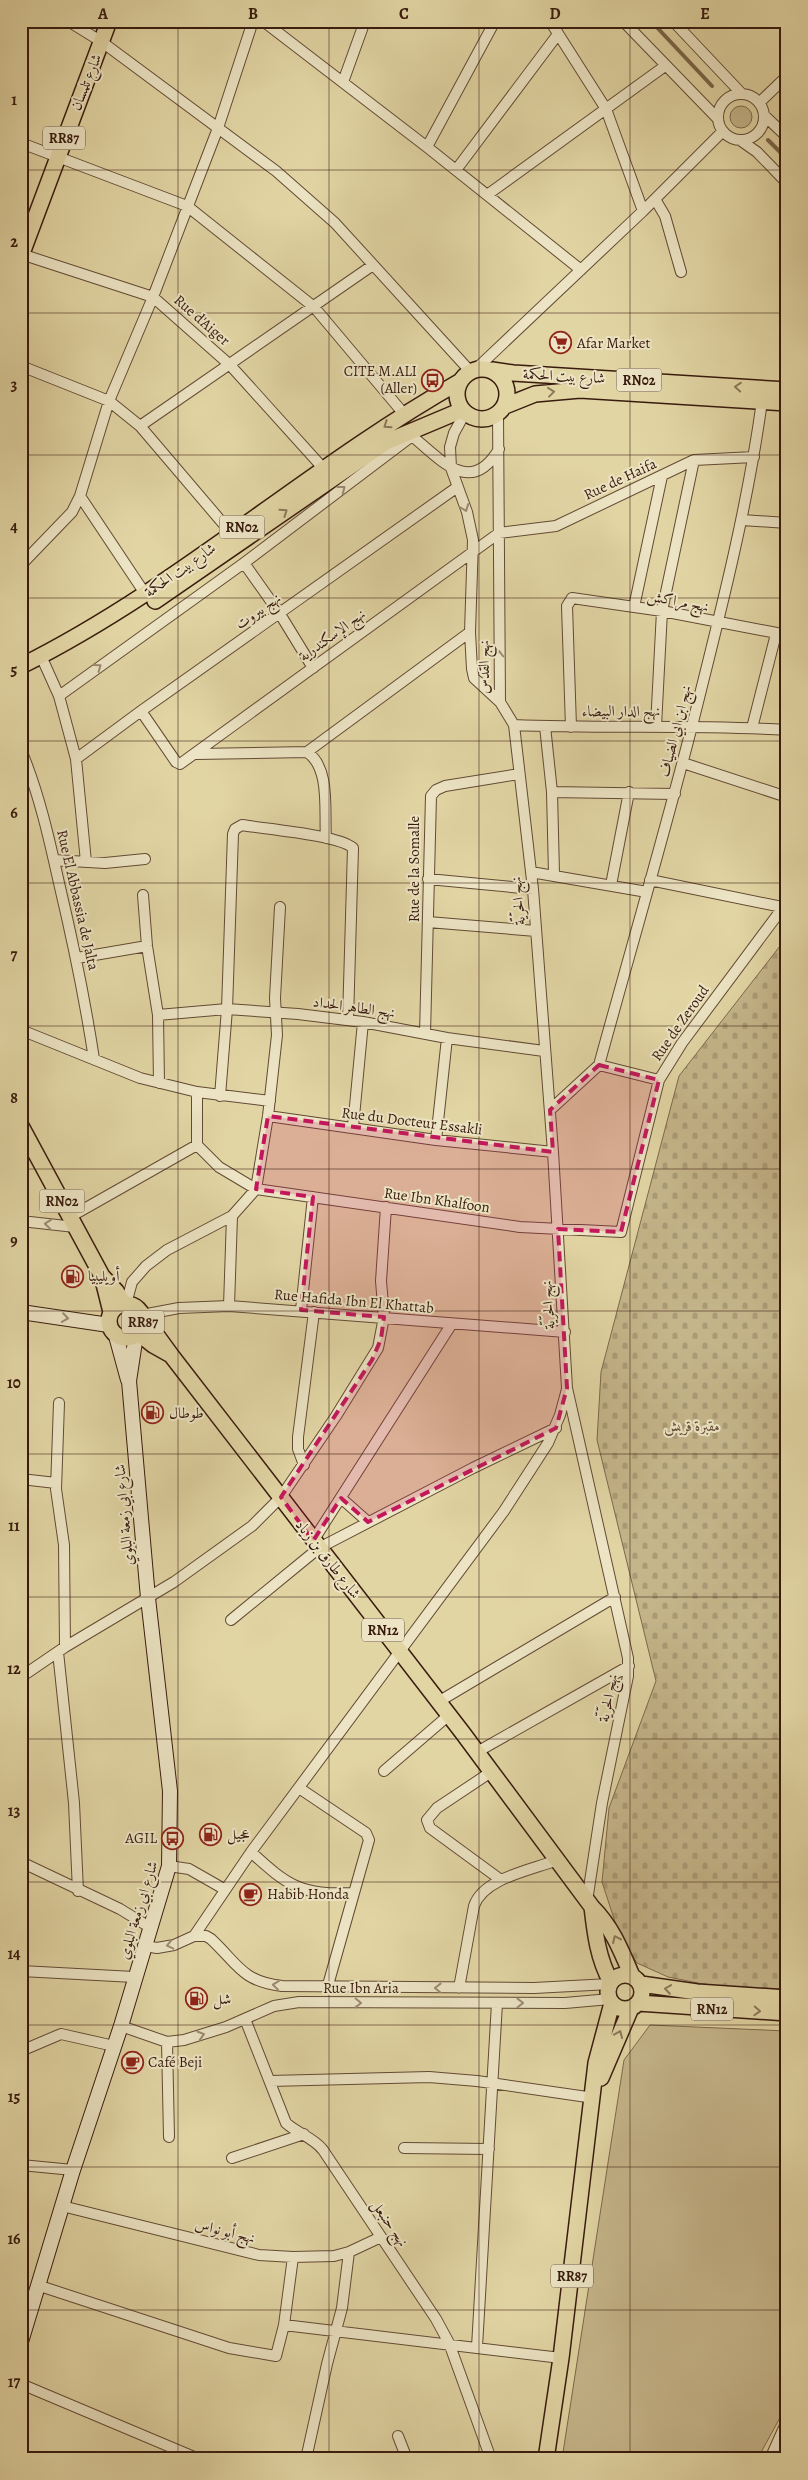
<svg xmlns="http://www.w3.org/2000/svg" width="808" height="2480" viewBox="0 0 808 2480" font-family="Alegreya,Amiri,serif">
<defs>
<pattern id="cemetery-stones" width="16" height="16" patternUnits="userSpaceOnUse" patternTransform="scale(1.25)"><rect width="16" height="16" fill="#c5b58a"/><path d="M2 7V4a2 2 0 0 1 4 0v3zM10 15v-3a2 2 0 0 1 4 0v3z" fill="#aa9b76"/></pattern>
</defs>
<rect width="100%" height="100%" fill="#e2d5a4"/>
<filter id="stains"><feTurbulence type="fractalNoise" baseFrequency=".004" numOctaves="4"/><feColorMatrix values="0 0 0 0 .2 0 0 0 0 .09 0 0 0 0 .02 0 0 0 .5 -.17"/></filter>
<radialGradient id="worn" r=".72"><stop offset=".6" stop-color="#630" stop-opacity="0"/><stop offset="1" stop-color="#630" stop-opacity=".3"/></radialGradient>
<!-- grass -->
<path fill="#c5b58a" stroke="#7e684c" d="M730 117a11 11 0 1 1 22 0a11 11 0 1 1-22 0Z
M 650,2025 L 787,2031 L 787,2405 L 759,2456 L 740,2459 L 562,2459 L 624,2060 Z"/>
<!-- cemetery -->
<path fill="url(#cemetery-stones)" stroke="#7e684c" d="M 787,937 L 787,1989 L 723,1988 L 668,1977 L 637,1963 L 619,1934 L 602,1882 L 609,1808 L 656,1681 L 597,1440 L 601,1372 L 679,1076 Z"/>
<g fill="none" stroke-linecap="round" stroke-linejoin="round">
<!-- stream -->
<path stroke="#7b6549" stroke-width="4" d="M 651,21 L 712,86
M 768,140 L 787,159"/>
<defs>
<path id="street" d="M 68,21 L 102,42 L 276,171 L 335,223 L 470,371
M 263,21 L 427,147 L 581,270
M 550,21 L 606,109 L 643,211
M 623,21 L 718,119
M 673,21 L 742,94
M 343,82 L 365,21
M718 117a23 23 0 1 1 46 0a23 23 0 1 1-46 0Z
M 759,103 L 787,76
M 764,115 L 787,137
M 740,140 L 757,152 L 787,183
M 21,143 L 187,206 L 314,307 L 404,414
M 427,147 L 495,21
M 456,170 L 558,34
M 487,195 L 665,66
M 655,199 L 665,216 L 681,272
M 21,254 L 153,297 L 230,365 L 323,468
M 21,366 L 109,401 L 140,426 L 232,534
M 476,369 L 643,211 L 723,131
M 465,413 L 454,433 L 450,447 L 451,468 L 467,512 L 473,540 L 470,632 L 472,669 L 474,678 L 500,702 L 514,725 L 533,889 L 553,1152 L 567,1388 L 628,1658 L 628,1676 L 602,1803 L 587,1901
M 498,414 L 500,702
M 140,426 L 373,265
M 412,436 C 441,460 471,497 499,449
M 80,496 L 146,595
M 742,520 L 787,523
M 244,563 L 280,614 L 313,668
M 21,565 L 72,512 L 80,496 L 109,401 L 153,297 L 218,128 L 253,21
M 634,607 L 662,476
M 41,656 L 59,696 L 76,759 L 86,862
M 59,696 L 244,563 L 412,436
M 141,711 L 176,762 L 180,764 L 499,533 L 556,526 L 694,460 L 754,457
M 514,725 C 605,729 696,724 787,730
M 545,726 L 552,792 L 554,874
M 656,726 L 662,611 L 694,460
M 571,727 L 567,606 L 572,598 L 662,611 L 787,635
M 752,728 L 776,634
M 21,750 C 39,793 49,838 59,883 C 73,942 85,1000 94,1059
M 307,752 L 470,632
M 196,754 L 307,752 C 331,768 324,812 326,838
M 76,759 L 141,711 L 456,488
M 683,763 L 787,797
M 552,792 L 675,794
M 54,860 L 105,863 L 145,859
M 531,872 L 647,892
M 428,879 L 533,889
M 650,880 L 782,907
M 611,885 L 629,792
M 143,895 L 147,946 L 158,1015 L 159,1083
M 428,922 L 536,931
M 77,958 L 147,946
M 158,1015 L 227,1009 L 298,1014 L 363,1022 L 447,1038 L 544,1051
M 21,1030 L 140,1078 L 197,1092 L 270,1101
M 425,1034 L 431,796 L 436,790 L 445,786 L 519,774
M 599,1065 C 630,952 663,839 692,726 C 719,618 747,511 762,401
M 220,1096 L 227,1009 L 233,834 L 235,829 L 242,825 C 265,829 339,835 353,848 L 348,1020
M 550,1110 L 599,1065 L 659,1080
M 268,1116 L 436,1140 L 553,1152
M 353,1127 L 363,1022
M 436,1140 L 447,1038
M 197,1145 L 219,1167 L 256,1189 L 520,1227 L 621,1232 L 659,1080 L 682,1043 L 787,902
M 70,1217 L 197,1145 L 197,1092
M 21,1221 L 75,1227
M 126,1304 L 132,1282 L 146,1266 L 167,1250 L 232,1216 L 256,1189 L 268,1116 L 277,1035 L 275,998 L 280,907
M 229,1306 L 232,1216
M 301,1310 L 313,1197
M 142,1315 L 179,1308 L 229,1306 L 565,1332
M 59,1403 L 56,1489 L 64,1545 L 65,1647
M 304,1465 L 298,1449 L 298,1437 L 314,1312
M 21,1479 L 56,1483
M 341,1498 L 368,1522
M 313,1541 L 451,1325
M 231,1620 L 319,1548 L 473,1468 L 556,1428
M 58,1652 L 74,1803 L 78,1891
M 21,1677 L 65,1647 L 174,1582 L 252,1526 L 281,1497 L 336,1416 L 378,1348 L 384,1317 L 381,1281 L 386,1207
M 438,1702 L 615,1597
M 477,1752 L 629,1666
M 384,1771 L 449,1715
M 491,1772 L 437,1808 L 427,1820 L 430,1828 L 501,1880
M 299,1788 L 366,1833 L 369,1840 L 328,1985
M 251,1852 C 289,1887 301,1895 354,1893
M 21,1862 L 120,1909 L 151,1928
M 169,1866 L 189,1869 L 224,1889
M 194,1936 L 206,1936 L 211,1939 C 238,1964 241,1981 282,1986 L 534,1988 L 610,1984
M 145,1946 L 157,1948 L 174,1945 L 194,1936 L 251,1852 L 504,1511 L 548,1443 L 560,1415 L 567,1389
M 21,1971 L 134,1977
M 459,1988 L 474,1906 C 483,1878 532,1870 557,1860
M 245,2019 L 286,2123 C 298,2134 313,2137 323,2150 L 436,2319 L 449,2343 L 491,2459
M 121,2026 L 167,2042 L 184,2040 L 226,2027 L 274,2006 L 299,2002 L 565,2003 L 610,1999
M 167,2042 L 169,2137
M 21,2051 L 61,2034 L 114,2046
M 270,2081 L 429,2077 L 477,2081 L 594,2098
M 404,2148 L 489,2149
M 232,2158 L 304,2134
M 21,2165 L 73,2170
M 62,2206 L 259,2255 L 293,2257 L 334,2256 L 349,2252 L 381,2237
M 40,2286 L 229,2348 L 276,2356 L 284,2325 L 293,2257
M 284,2325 L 561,2358
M 477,2347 L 497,2003
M 21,2384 L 199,2459
M 398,2436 L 407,2459
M 306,2459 L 327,2364 L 342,2308 L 349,2252
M 770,2459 L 787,2421"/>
<path id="secondary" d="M 21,1312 L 109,1325
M 116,1336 L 128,1380
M 21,2342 L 73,2170 L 121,2026 L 169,1866 L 170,1791 L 148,1598 L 129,1381 L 136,1335"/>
<path id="primary" d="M 21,256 L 109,21
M457 394a25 25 0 1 1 50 0a25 25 0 1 1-50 0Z
M 492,370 L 513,373 L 787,390
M 505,406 L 535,394 L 580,390 L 787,403
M 155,601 L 386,442 L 462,410
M 21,666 C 178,588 307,468 459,382
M 21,1126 L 102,1276 L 116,1291 L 124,1304
M 102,1276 L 111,1312
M109 1321a17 17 0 1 1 34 0a17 17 0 1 1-34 0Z
M 143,1324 L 155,1333 L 171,1355 L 462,1732 L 592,1907 C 612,1927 621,1950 632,1976
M 138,1333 L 153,1345 L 169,1354
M 592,1907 C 595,1933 598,1959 611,1982
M608 1992a17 17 0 1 1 34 0a17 17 0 1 1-34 0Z
M 641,1984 L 697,1992 L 787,1998
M 638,2003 L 787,2013
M 601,2078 L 631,2008
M 546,2459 L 561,2358 L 596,2063 L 612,2003"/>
</defs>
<!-- street casing -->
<use href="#street" stroke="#624a34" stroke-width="12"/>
<!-- secondary casing -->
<use href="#secondary" stroke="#381b0e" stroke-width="16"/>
<!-- primary casing -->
<use href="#primary" stroke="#381b0e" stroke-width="18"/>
<!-- street -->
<use href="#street" stroke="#ece4c4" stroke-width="10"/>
<!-- secondary -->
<use href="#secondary" stroke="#ece4c4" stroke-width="14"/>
<!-- primary -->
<use href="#primary" stroke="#e2d5a4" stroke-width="15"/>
</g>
<!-- one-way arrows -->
<defs><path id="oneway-chevron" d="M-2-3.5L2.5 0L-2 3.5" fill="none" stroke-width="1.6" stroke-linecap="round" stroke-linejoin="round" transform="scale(1.25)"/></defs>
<g stroke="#8d7859">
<use href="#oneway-chevron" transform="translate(738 387) rotate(-176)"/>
<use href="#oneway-chevron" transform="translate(551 392) rotate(-7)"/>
<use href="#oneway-chevron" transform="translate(387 425) rotate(146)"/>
<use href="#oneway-chevron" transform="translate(284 512) rotate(-35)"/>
<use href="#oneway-chevron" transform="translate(616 1939) rotate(-115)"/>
<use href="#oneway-chevron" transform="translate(668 1989) rotate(-172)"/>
<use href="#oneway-chevron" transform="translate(757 2011) rotate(3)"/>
<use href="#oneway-chevron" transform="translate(619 2034) rotate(-67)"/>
</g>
<g stroke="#9b8a72">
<use href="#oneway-chevron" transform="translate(342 489) rotate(-37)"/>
<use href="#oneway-chevron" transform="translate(465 508) rotate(69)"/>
<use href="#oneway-chevron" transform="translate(499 654) rotate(-90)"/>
<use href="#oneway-chevron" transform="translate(98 667) rotate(-36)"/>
<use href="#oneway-chevron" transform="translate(48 1224) rotate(-174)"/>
<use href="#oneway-chevron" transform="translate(65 1318) rotate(8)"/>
<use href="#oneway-chevron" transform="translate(170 1945) rotate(167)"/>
<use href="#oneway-chevron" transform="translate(276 1985) rotate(-174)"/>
<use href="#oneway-chevron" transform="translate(438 1988) rotate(-179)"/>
<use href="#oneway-chevron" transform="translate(358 2003) rotate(1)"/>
<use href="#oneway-chevron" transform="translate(520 2003)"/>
<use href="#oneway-chevron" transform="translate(201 2035) rotate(-16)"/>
</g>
<!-- marked area -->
<path fill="#c2185b" fill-opacity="0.2" stroke="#c2185b" stroke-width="4" stroke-dasharray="10 6" stroke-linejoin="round" d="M 599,1065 L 659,1080 L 621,1232 L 558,1229 L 567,1388 L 556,1428 L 368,1522 L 341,1498 L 313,1541 L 281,1497 L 372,1360 L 381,1339 L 384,1317 L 301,1310 L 313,1197 L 256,1189 L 268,1116 L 553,1152 L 550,1110 Z"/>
<!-- grid -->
<path fill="none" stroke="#381b0e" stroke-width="1" stroke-opacity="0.55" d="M 178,21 L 178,2459M 329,21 L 329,2459M 479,21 L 479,2459M 630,21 L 630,2459M 21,170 L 787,170M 21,313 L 787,313M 21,455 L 787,455M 21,598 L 787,598M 21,741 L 787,741M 21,883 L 787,883M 21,1026 L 787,1026M 21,1169 L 787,1169M 21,1311 L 787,1311M 21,1454 L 787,1454M 21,1597 L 787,1597M 21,1739 L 787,1739M 21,1882 L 787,1882M 21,2025 L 787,2025M 21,2167 L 787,2167M 21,2310 L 787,2310"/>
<!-- icons -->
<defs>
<symbol id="supermarket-ring" viewBox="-11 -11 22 22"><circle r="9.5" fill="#ece4c4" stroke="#8f2418" stroke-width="1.5"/><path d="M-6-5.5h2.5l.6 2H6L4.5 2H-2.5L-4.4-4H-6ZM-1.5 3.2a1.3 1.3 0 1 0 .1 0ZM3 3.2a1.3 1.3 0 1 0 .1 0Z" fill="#8f2418"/></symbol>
<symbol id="bus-ring" viewBox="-11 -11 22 22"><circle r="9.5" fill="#ece4c4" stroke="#8f2418" stroke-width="1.5"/><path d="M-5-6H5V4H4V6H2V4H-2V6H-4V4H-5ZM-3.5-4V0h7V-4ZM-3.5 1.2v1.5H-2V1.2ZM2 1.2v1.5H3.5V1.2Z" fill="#8f2418"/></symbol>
<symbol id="fuel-ring" viewBox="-11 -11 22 22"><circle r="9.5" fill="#ece4c4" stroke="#8f2418" stroke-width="1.5"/><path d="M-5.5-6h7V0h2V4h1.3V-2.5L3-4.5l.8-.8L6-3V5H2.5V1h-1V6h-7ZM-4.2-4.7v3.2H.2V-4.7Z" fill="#8f2418"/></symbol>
<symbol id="cafe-ring" viewBox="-11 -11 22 22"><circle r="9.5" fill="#ece4c4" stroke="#8f2418" stroke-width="1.5"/><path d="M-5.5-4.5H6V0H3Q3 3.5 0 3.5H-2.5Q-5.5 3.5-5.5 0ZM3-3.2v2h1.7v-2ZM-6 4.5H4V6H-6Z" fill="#8f2418"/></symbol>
</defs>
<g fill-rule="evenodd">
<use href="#supermarket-ring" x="548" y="330" width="25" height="25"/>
<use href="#bus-ring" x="420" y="368" width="25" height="25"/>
<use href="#fuel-ring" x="60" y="1264" width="25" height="25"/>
<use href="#fuel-ring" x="140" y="1400" width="25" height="25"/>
<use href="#fuel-ring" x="198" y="1822" width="25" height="25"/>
<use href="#bus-ring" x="160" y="1826" width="25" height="25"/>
<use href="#cafe-ring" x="238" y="1882" width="25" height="25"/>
<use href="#fuel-ring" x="184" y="1986" width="25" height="25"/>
<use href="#cafe-ring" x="120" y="2050" width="25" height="25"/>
</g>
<g text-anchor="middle" stroke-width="4" stroke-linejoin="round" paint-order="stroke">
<!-- shield labels -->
<g fill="#ece4c4" stroke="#6e5745" stroke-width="1">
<rect x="43" y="126.5" width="42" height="23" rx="4"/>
<rect x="616.5" y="368.5" width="45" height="23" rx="4"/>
<rect x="219.5" y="515.5" width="45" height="23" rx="4"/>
<rect x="39.5" y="1189.5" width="45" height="23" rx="4"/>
<rect x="122" y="1310.5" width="42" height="23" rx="4"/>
<rect x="362" y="1618.5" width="42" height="23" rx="4"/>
<rect x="691" y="1997.5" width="42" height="23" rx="4"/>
<rect x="551" y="2264.5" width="42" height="23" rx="4"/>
</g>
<g font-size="14" font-weight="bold" fill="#381b0e">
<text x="64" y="143">RR87</text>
<text x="639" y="385">RN02</text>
<text x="242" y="532">RN02</text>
<text x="62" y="1206">RN02</text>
<text x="143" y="1327">RR87</text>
<text x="383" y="1635">RN12</text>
<text x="712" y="2014">RN12</text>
<text x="572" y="2281">RR87</text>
</g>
<!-- street labels -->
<g font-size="15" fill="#381b0e" stroke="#ece4c4">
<text transform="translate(86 82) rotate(-68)" y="5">شارع تلمسان</text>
<text transform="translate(202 320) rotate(41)" y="5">Rue d'Aiger</text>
<text transform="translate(564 376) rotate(3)" y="5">شارع بيت الحكمة</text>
<text transform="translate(620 479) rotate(-25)" y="5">Rue de Haifa</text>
<text transform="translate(180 570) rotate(-35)" y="5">شارع بيت الحكمة</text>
<text transform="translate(678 601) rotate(11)" y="5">نهج مراكش</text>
<text transform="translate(258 611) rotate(-35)" y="5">نهج بيروت</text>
<text transform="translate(332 635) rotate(-36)" y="5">نهج الإسكندرية</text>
<text transform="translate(484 667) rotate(-90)" y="5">نهج القدس</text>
<text x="621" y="716">نهج الدار البيضاء</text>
<text transform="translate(675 731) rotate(-76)" y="5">نهج ابن ابي الضياف</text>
<text transform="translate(414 869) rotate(-90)" y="5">Rue de la Somalle</text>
<text transform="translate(78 900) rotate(77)" y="5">Rue El Abbassia de Jalta</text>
<text transform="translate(518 901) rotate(-95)" y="5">نهج الحرّيّة</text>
<text transform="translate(354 1007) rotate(8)" y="5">نهج الطاهر الحداد</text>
<text transform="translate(680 1023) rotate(-55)" y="5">Rue de Zeroud</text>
<text transform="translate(412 1121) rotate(7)" y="5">Rue du Docteur Essakli</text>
<text transform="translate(437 1200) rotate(8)" y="5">Rue Ibn Khalfoon</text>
<text transform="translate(354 1301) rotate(5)" y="5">Rue Hafida Ibn El Khattab</text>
<text transform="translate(548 1305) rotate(-94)" y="5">نهج الحرّيّة</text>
<text transform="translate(124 1515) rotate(-95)" y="5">شارع ابي زمعة البلوي</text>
<text transform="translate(328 1559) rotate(52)" y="5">شارع طارق بن زياد</text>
<text transform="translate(608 1698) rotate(-79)" y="5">نهج الحرّيّة</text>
<text transform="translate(138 1910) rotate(-73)" y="5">شارع ابي زمعة البلوي</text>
<text x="361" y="1993">Rue Ibn Aria</text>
<text transform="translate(390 2223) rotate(56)" y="5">نهج حنبعل</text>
<text transform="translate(225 2231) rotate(14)" y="5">نهج أبو نواس</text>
</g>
<!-- poi labels -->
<g font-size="15" fill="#381b0e" stroke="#ece4c4" text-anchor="start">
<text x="577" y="348">Afar Market</text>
<text x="417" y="376" text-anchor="end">CITE M.ALI<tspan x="417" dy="17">(Aller)</tspan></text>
<text x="88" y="1281">أويليبيا</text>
<text x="169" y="1418">طوطال</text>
<text x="227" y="1839">عجيل</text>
<text x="157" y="1843" text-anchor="end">AGIL</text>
<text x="267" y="1899">Habib Honda</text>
<text x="213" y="2004">شل</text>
<text x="148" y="2067">Café Beji</text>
</g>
<!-- park labels -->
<g font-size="15" font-style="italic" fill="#624933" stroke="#ece4c4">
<text x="692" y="1431">مقبرة قريش</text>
</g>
</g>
<!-- margin -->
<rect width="808" height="2480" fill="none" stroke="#e2d5a4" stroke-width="55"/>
<rect x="28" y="28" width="752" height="2424" fill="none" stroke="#381b0e" stroke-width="2"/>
<g font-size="16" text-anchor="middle" font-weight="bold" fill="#381b0e">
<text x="103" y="19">A</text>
<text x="253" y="19">B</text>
<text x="404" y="19">C</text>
<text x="555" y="19">D</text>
<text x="705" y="19">E</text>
<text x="14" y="105">1</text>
<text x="14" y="247">2</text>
<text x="14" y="390">3</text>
<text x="14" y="532">4</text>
<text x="14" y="675">5</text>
<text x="14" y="818">6</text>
<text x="14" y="960">7</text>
<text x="14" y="1103">8</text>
<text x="14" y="1246">9</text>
<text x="14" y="1388">10</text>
<text x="14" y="1531">11</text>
<text x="14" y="1674">12</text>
<text x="14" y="1816">13</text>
<text x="14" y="1959">14</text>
<text x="14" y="2102">15</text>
<text x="14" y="2244">16</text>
<text x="14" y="2387">17</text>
</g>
<rect width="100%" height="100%" filter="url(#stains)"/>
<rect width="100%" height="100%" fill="url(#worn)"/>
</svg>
